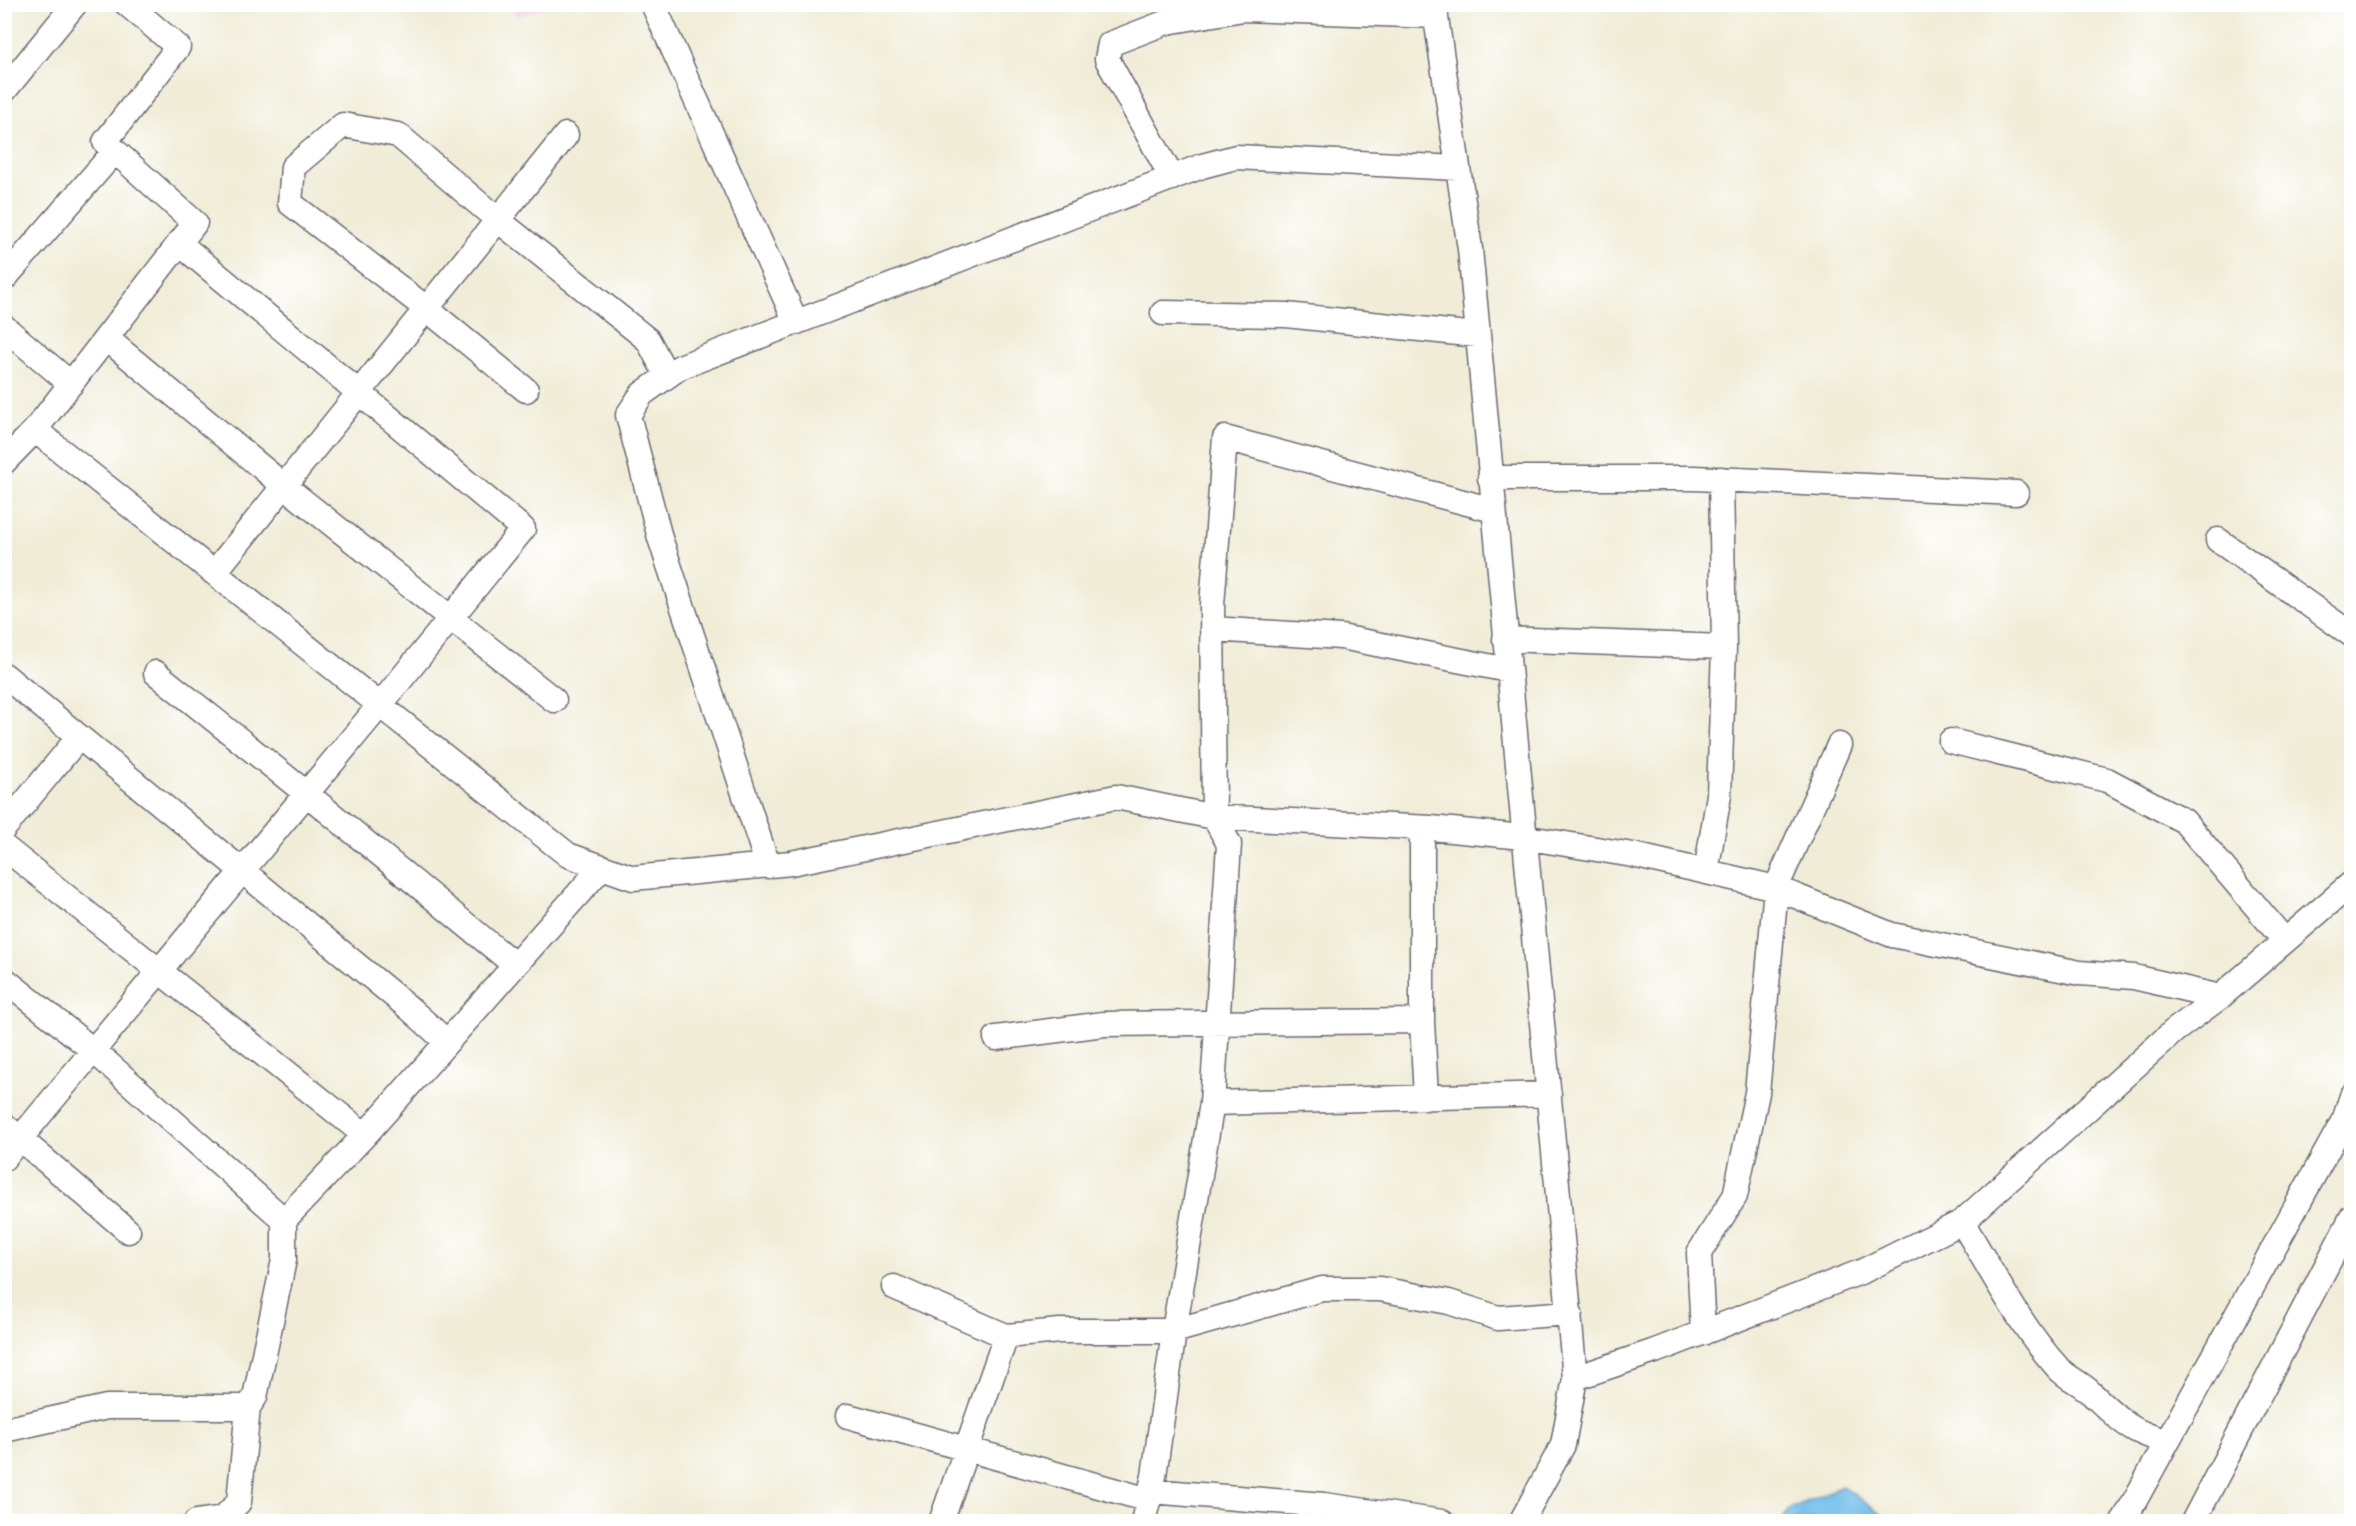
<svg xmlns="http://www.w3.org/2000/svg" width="2356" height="1526" viewBox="0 0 2356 1526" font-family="Pangolin,sans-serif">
<rect width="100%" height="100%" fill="#fff"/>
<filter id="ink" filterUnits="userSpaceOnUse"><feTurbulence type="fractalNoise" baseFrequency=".0167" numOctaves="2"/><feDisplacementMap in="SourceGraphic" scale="12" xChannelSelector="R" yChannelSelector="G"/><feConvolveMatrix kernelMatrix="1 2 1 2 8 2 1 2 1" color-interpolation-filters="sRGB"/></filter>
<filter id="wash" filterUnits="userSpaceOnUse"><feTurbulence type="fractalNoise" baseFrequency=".008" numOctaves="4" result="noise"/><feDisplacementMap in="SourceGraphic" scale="24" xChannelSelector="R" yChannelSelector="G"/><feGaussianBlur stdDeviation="1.35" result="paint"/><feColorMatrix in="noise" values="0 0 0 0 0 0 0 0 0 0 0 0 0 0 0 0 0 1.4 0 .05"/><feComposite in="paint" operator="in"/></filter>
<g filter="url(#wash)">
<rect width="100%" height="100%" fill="#f0ecd7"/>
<!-- built -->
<path fill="#edd1e9" d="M 512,5 L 512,4 L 555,5 L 516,17 Z"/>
<!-- water -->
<path fill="#71bdea" stroke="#4a7092" stroke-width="1.5" d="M 1842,1486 L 1880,1513 L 1886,1521 L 1782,1521 L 1789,1509 Z"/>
</g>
<g filter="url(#ink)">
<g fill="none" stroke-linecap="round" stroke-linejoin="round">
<defs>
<path id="minor" d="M 653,4 L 796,322
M 1434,4 L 1470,249 L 1575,1378 L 1563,1445 L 1521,1522
M 4,91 L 75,4
M 1172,178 L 1107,59 L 1110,44 L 1167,22 L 1243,9 L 1436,16
M 4,279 L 115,151
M 1163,313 L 1286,315 L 1477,335
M 4,327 L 71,384
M 106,338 L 284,486 L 554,700
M 526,390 L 427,309 L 290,203 L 293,167 L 343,125 L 398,135 L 498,220 L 648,340 L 667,376
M 35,430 L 568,855 L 633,878 L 791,863 L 1116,797 L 1214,817 L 1431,828 L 1523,837 L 1633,855 L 1776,888 L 1892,935 L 2080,973 L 2134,977 L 2220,997
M 4,462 L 35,430 L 195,223 L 105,142 L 178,47 L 127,4
M 1490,478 L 1694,478 L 2016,493
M 2218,540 L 2352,635
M 214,573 L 566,135
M 1212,629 L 1341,637 L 1508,670
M 1505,639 L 1724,647
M 156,673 L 307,794 L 515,965
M 4,675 L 409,1008 L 447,1042
M 1951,741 L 2107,780 L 2184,821 L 2285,941
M 4,828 L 79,737
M 1422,828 L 1422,1021 L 1426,1098
M 4,847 L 365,1135
M 768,866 L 660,538 L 628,415 L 642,394 L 680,367 L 1202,166 L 1236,157 L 1458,168
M 1706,872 L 1719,795 L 1724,647 L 1721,479
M 4,979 L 94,1051 L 284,1220 L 365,1135 L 602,867
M 996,1038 L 1104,1024 L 1422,1021
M 1212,1103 L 1549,1094
M 4,1125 L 128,1231
M 4,1158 L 380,705 L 523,529 L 179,243
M 1962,1222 C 1990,1268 2022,1329 2058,1368 C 2067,1378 2081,1383 2091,1393 C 2118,1418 2129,1432 2166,1441
M 894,1287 L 1006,1336 L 1060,1331 L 1174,1331 L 1322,1289 L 1380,1289 L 1449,1302 L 1498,1318 L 1570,1313
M 1703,1333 L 1699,1253 L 1735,1196 L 1757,1093 L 1776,888 L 1839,745
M 1575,1378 L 1655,1351 L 1863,1271 L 1962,1222 L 2174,1031 L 2220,997 L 2352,883
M 848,1416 L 1149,1500
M 4,1430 L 107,1407 L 248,1407 L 255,1397 L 284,1260 L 284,1220
M 1151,1491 L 1324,1505 L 1442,1522
M 196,1522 L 223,1518 L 239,1502 L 248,1407
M 941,1522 L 1006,1336
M 1143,1522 L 1154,1476 L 1174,1331 L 1212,1103 L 1229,844 L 1214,817 L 1212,605 L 1225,438 L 1493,510
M 2123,1522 L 2345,1118 L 2352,1096
M 2193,1522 L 2352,1217"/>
</defs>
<!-- minor casing -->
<use href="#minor" stroke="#6a6972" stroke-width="27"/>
<!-- minor -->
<use href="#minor" stroke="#fff" stroke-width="24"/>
</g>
</g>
<!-- margin -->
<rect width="2356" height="1526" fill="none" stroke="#fff" stroke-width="24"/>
</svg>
